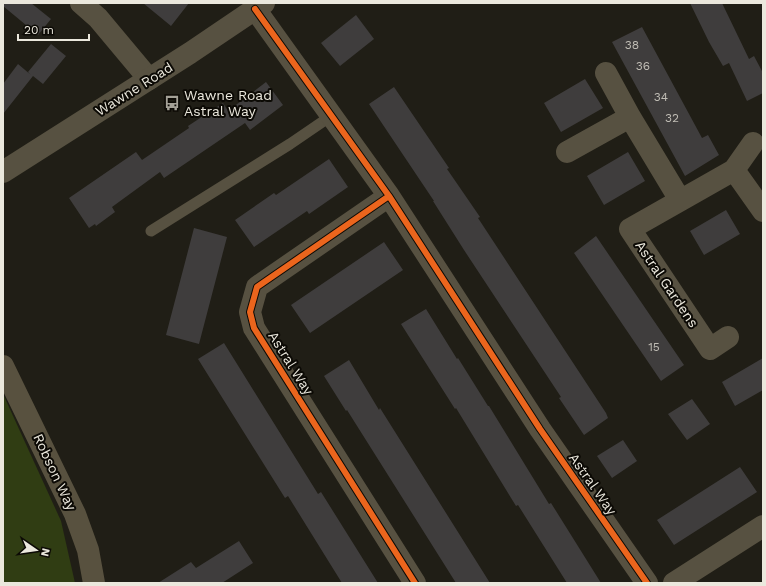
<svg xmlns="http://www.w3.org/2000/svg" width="766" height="586" viewBox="0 0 766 586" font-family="'Work Sans',sans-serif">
<rect width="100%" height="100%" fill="#201e16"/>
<!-- green -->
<path fill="#303d13" d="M 3,394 L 61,521 L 75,583 L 3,583 Z"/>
<!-- building -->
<path fill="#3f3d3d" d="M 3,3 L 31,3 L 51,19 L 38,35 L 3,6 Z
M 143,3 L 189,3 L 171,26 Z
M 690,3 L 722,3 L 749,59 L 754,56 L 763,73 L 763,93 L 747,101 L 729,63 L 723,66 L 709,42 Z
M 356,15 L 374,39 L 340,66 L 321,43 Z
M 642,27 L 702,138 L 708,135 L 719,155 L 685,176 L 612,42 Z
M 51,44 L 66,56 L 43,84 L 33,76 L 3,114 L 3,84 L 18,64 L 31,75 L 28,72 Z
M 585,79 L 603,108 L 561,132 L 544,103 Z
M 266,82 L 283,105 L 250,130 L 245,123 L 164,178 L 160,172 L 112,207 L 115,212 L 96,226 L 95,224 L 89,228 L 69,198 L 136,152 L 142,160 L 189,128 L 188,126 L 223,103 L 228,111 Z
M 394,87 L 449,168 L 447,169 L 480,217 L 478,218 L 606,413 L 608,418 L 584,435 L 559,398 L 561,397 L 464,250 L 433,201 L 434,201 L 369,104 Z
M 628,152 L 645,181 L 604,205 L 587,176 Z
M 329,159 L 348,187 L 309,214 L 307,211 L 254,247 L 235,220 L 274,193 L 276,195 Z
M 726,210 L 740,234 L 704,255 L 690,231 Z
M 194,228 L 227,237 L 199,344 L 166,335 Z
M 596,236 L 684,365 L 661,381 L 574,253 Z
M 384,242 L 403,270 L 310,333 L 291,305 Z
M 426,309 L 457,359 L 458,358 L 488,406 L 489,406 L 549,504 L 551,503 L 601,583 L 567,583 L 518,505 L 516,506 L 456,408 L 455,409 L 401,324 Z
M 224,343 L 318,494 L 321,492 L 378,583 L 342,583 L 288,496 L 285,498 L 198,359 Z
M 763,358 L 763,390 L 735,406 L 722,382 Z
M 349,360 L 379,410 L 380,408 L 490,583 L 456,583 L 347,410 L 346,411 L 324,376 Z
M 692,399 L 710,424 L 687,440 L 668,414 Z
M 623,440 L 637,461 L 612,478 L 597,456 Z
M 740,467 L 757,492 L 674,545 L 657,520 Z
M 239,541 L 253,563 L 222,583 L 158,583 L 191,562 L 196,568 Z"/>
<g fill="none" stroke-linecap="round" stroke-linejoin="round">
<!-- service -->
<path stroke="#575141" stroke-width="11" d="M 151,231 L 290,144 L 331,116"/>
<!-- minor -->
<path stroke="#575141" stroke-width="22" d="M 81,3 L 98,18 L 149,79
M 255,9 L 389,196 L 540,429 L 647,583
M 606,73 L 630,117 L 680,200
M 567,152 L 630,117
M 734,170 L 763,211
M 389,196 L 257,287 L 250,312 L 254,328 L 415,583
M 728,337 L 710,349 L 630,229 L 734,170 L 753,143
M 674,583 L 763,526"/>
<!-- tertiary -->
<path stroke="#575141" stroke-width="22" d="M 3,172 L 190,53 L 264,3"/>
<!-- secondary -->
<path stroke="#58513f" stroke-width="22" d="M 3,366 L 75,514 L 88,550 L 94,583"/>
<defs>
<path id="cycleway" d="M 255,9 L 389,196 L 540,429 L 647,583
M 389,196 L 257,287 L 250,312 L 254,328 L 415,583"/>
</defs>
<!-- cycleway casing -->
<use href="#cycleway" stroke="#0c0a05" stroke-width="8"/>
<!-- cycleway -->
<use href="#cycleway" stroke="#eb651d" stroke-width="6"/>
</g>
<!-- icons -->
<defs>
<symbol id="bus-bare" viewBox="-9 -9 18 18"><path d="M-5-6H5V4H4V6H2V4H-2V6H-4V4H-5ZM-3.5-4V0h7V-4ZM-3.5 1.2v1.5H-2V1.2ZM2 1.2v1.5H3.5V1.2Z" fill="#a4a197" stroke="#0c0a05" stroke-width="2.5" paint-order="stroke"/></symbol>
</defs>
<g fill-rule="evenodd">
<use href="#bus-bare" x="161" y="92" width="22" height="22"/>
</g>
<g text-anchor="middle" stroke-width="4" stroke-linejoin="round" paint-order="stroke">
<!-- number labels -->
<g font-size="12" fill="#c0bdb5">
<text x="632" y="49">38</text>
<text x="643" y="70">36</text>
<text x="661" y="101">34</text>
<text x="672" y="122">32</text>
<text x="654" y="351">15</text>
</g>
<!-- street labels -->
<g font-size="14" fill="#ebe8dd" stroke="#0c0a05">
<text transform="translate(134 89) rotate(-32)" y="5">Wawne Road</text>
<text transform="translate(667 284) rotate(56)" y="5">Astral Gardens</text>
<text transform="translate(291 363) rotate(58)" y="5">Astral Way</text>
<text transform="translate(55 472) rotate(65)" y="5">Robson Way</text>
<text transform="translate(593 484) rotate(55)" y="5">Astral Way</text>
</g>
<!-- poi labels -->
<g font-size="14" fill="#ebe8dd" stroke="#0c0a05" text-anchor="start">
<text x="184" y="100">Wawne Road<tspan x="184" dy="16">Astral Way</tspan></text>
</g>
</g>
<!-- border -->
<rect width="766" height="586" fill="none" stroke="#ebe8dd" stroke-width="8"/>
<!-- north arrow -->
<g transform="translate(36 550) rotate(103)" stroke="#0c0a05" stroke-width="3" paint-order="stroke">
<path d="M0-3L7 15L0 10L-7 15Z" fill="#ebe8dd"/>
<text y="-6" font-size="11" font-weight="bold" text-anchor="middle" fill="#ebe8dd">N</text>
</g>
<!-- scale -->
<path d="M18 34v6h71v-6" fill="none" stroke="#ebe8dd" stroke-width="2"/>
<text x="24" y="34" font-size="12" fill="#ebe8dd" stroke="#0c0a05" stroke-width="3" paint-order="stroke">20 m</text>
</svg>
